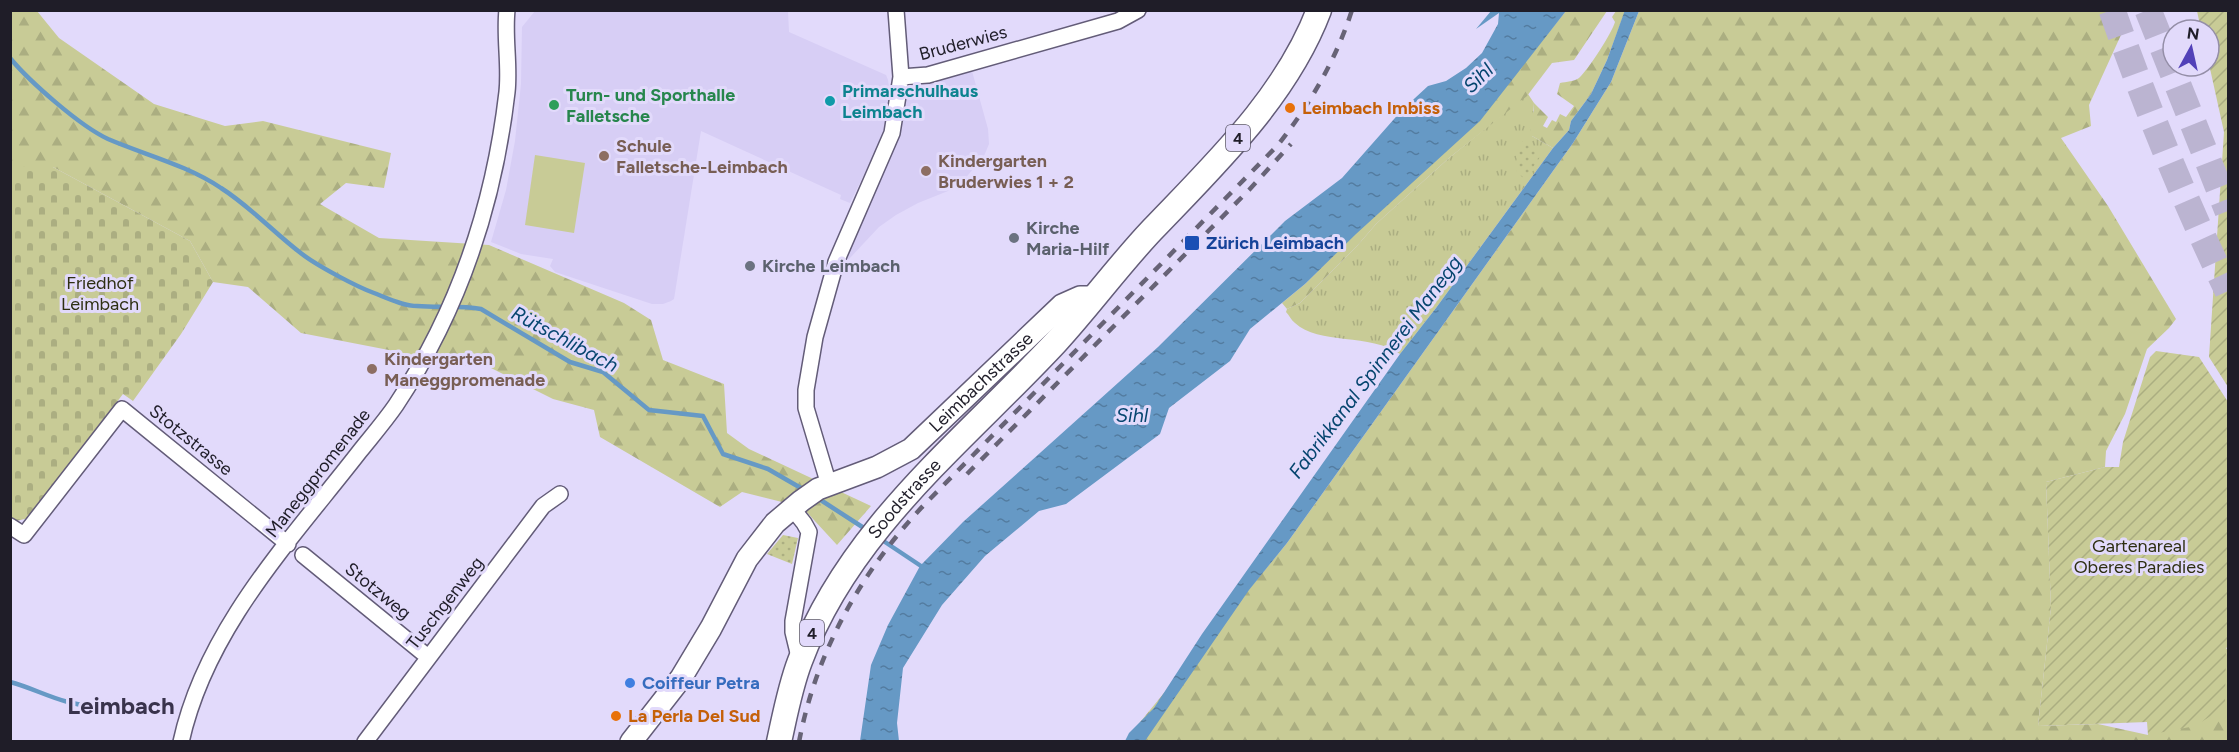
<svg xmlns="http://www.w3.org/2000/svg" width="2239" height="752" viewBox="0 0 2239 752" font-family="Figtree,sans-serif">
<defs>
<pattern id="grass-tufts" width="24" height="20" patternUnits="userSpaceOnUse" patternTransform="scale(1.5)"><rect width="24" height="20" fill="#c8cb96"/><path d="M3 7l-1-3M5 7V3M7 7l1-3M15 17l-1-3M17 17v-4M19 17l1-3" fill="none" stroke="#abae81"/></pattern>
<pattern id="forest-firs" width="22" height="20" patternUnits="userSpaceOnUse" patternTransform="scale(1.5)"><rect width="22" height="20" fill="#c8cb96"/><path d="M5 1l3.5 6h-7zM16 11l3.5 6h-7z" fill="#abae81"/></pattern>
<pattern id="cemetery-stones" width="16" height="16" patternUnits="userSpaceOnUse" patternTransform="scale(1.5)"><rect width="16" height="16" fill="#c8cb96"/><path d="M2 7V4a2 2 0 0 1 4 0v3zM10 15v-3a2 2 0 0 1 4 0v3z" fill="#abae81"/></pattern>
<pattern id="park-dots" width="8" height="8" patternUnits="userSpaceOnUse" patternTransform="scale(1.5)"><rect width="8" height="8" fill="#c8cb96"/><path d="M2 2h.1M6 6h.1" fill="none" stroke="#abae81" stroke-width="1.8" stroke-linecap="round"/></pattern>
<pattern id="garden-furrows" width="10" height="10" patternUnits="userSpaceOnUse" patternTransform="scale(1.5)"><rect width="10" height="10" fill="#c8cb96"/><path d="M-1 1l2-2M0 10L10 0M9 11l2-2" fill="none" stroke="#abae81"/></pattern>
<pattern id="water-ripples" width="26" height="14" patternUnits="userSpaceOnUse" patternTransform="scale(1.5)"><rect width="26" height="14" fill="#6699c5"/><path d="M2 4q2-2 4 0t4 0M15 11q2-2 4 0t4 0" fill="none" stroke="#537ca0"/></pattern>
</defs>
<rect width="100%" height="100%" fill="#e2dafb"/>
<!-- built -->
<path fill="#d7cef5" d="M 535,11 L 788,11 L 789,32 L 886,75 L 888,80 L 890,95 L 884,128 L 875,152 L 850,203 L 840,199 L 841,195 L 701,131 L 674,299 L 671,301 L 663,304 L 652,304 L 555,272 L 550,266 L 553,259 L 521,254 L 491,242 L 506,190 L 515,141 L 521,84 L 522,27 Z
M 972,71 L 988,129 L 989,144 L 984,156 L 958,187 L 918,203 L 896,215 L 879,227 L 849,259 L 840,262 L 909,92 L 918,87 Z"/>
<!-- grass -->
<path fill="url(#grass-tufts)" d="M 1528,94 L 1534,103 L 1532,136 L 1553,148 L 1436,308 L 1400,354 C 1371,333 1318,345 1295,323 C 1291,320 1289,315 1286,312 L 1287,309 L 1300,303 L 1357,246 L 1376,224 L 1449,158 Z"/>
<!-- forest -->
<path fill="url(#forest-firs)" d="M 10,11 L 37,11 L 59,38 L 154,104 L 225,126 L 263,121 L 391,153 L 384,188 L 346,183 L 320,204 L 379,238 L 489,245 L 624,303 L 651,320 L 663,360 L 724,384 L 727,433 L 749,449 L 871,506 L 837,545 L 802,507 L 742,492 L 720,507 L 600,437 L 594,410 L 553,399 L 483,364 L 451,367 L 399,352 L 301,333 L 248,287 L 213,282 L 190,241 L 53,167 L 11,167 Z
M 1566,11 L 1607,11 L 1574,60 L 1552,63 L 1527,96 L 1449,158 L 1376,224 L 1357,246 L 1300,303 L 1287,309 L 1282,303 L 1305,284 L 1528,58 Z
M 1616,11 L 1625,11 L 1607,60 L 1591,94 L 1571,121 L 1569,130 L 1553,148 L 1532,136 L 1528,121 L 1534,111 L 1534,103 L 1548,117 L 1543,126 L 1547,128 L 1552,120 L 1556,122 L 1560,114 L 1566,117 L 1574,106 L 1557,94 L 1560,83 C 1566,82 1575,81 1579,78 C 1588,70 1612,33 1615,22 L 1612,17 Z
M 1639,11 L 2121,11 L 2126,24 L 2089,105 L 2091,126 L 2061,138 L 2108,206 L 2176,319 L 2169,328 L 2147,349 L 2125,414 L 2106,451 L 2105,467 L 2046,482 L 2051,607 L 2038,726 L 2098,724 L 2148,735 L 2228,647 L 2228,741 L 1126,742 L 1132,732 L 1287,543 L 1573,143 L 1611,82 Z"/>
<!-- cemetery -->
<path fill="url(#cemetery-stones)" d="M 10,167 L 53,167 L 190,241 L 213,282 L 181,334 L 133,401 L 123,394 L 28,518 L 13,522 L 10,521 Z"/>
<!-- park -->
<path fill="url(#park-dots)" d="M 1523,141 L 1540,157 L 1525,179 L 1517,173 L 1516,152 Z
M 783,535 L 798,538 L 792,564 L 767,554 Z"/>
<!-- garden -->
<path fill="url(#garden-furrows)" d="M 2197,11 L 2228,11 L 2228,387 L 2209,357 L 2224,132 L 2209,64 L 2209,30 L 2201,30 Z
M 2156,351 L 2199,357 L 2228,402 L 2228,647 L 2226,648 L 2225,707 L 2195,726 L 2148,735 L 2147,722 L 2038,726 L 2051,607 L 2046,482 L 2105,467 L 2119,467 L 2123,442 L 2150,357 Z"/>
<!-- pitch -->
<path fill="#c8cb96" d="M 535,155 L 585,163 L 574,233 L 525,225 Z"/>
<!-- water -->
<path fill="url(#water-ripples)" d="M 1625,10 L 1639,11 L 1611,82 L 1573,143 L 1287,543 L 1249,590 L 1145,741 L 1125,741 L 1129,733 L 1154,708 L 1202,634 L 1400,354 L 1436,308 L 1553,148 L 1569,130 L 1571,121 L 1591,94 L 1607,60 Z
M 1491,11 L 1566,11 L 1480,121 L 1356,234 L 1305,284 L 1250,329 L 1230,361 L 1169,408 L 1160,434 L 1066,504 L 1039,511 L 985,556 L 942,605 L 903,668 L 897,723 L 899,741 L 860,741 L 871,665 L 888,625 L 920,566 L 963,522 L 1158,347 L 1285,221 L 1342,178 L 1402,110 L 1428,86 L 1446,81 L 1466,68 L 1482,53 L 1498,24 L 1499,13 L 1476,29 Z"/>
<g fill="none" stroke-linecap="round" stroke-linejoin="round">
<!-- stream -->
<path stroke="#6699c5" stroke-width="4.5" d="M 10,58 C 30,82 80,126 108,139 C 145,155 187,165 221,188 C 251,207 274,233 302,254 C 316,265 357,287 374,293 C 387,298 403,306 417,306 C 439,308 459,305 481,309 L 570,362 L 603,372 L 649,410 L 703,416 L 723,454 L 768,469 L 806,491
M 816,497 L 867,530
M 879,538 L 924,568
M 10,682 C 30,687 48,697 68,702 C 102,711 139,713 174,711"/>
<!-- highway-tunnel -->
<path stroke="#bbb4d1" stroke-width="27" stroke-dasharray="27 14" stroke-linecap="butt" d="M 2112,10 C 2146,106 2184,200 2228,291
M 2148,10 L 2228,211"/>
<defs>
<path id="street" d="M 901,77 L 928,75 L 1118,21 L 1138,10
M 829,485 L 806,408 L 806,390 L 815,337 L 836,262 L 892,133 L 901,77 L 896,10
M 792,508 L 804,523 L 809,532 L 793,621 L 793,632 L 800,661
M 10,526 L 24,535 L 122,409 L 288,544
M 303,555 L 428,657
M 181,742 C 206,628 291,540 360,451 C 372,436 385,421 396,405 C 459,310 494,205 507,92 C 510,65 504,37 507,10
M 365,742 L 543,506 L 560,494"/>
<g id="secondary">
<path id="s1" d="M 631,742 L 681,678 L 711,628 L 747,559 L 775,523 L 801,501 L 818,489 L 877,467 L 911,449 L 1062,305 L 1080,297 L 1095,297"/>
</g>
<g id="primary">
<path id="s2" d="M 779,742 C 785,715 790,687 800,661 C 849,529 963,442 1056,342 C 1089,306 1118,266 1152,230 C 1215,164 1286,97 1319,10"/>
</g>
</defs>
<!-- street casing -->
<use href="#street" stroke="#635c78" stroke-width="18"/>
<!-- secondary casing -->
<use href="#secondary" stroke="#635c78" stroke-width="24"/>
<!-- primary casing -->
<use href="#primary" stroke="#635c78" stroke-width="27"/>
<!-- street -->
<use href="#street" stroke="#fff" stroke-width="15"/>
<!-- secondary -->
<use href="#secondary" stroke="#fff" stroke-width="21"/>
<!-- primary -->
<use href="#primary" stroke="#fff" stroke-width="24"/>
<!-- rail -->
<path stroke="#676376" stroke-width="4.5" stroke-dasharray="10 10" stroke-linecap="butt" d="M 967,474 L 1249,190 L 1291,144
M 799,742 C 816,652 861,572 923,506 L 1278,145 C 1310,104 1336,60 1352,10"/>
</g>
<!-- markers -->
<circle fill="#0f9aa8" stroke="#e2dafb" stroke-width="2" cx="830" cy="101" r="6"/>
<circle fill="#2e9e5b" stroke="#e2dafb" stroke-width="2" cx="554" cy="105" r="6"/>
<g fill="#e8710a" stroke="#e2dafb" stroke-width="2">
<circle cx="1290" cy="108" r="6"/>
<circle cx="616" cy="716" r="6"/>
</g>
<g fill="#8d6e63" stroke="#e2dafb" stroke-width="2">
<circle cx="604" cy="156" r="6"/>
<circle cx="926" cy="171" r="6"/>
<circle cx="372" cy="369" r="6"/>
</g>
<g fill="#6b7280" stroke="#e2dafb" stroke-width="2">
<circle cx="1014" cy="238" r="6"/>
<circle cx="750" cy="266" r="6"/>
</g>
<rect fill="#1a4fb4" stroke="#e2dafb" stroke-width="2" x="1184" y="235" width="16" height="16" rx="3"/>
<circle fill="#3f7fe0" stroke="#e2dafb" stroke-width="2" cx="630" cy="683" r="6"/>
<g text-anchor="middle" stroke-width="6" stroke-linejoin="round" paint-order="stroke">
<!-- shield labels -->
<g fill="#e2dafb" stroke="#5a5667" stroke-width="1.5">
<rect x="1226" y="125" width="24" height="26" rx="4.5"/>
<rect x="800" y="620" width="24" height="26" rx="4.5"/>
</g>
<g font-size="16" font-weight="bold" fill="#1f1d28">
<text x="1238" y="144">4</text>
<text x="812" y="639">4</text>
</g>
<!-- street labels -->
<g font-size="18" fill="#1f1d28" stroke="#e2dafb">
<text transform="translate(963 43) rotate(-15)" y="6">Bruderwies</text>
<text dy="6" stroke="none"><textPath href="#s1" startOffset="516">Leimbachstrasse</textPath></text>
<text transform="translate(191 440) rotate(39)" y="6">Stotzstrasse</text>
<text transform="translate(318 473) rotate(-52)" y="6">Maneggpromenade</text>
<text dy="6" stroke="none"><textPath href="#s2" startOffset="278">Soodstrasse</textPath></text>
<text transform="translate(378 591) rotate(39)" y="6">Stotzweg</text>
<text transform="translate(445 603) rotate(-52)" y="6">Tuschgenweg</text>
</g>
<!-- culture labels -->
<g font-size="18" font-weight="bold" fill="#0d838f" stroke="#e2dafb" text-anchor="start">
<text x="842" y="97">Primarschulhaus<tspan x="842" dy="21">Leimbach</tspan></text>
</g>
<!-- leisure labels -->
<g font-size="18" font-weight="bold" fill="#27864d" stroke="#e2dafb" text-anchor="start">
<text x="566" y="101">Turn- und Sporthalle<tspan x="566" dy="21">Falletsche</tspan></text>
</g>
<!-- food labels -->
<g font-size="18" font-weight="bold" fill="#c56008" stroke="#e2dafb" text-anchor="start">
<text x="1302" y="114">Leimbach Imbiss</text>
<text x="628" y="722">La Perla Del Sud</text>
</g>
<!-- education labels -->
<g font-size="18" font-weight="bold" fill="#785e54" stroke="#e2dafb" text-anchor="start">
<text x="616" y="152">Schule<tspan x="616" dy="21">Falletsche-Leimbach</tspan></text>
<text x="938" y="167">Kindergarten<tspan x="938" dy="21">Bruderwies 1 + 2</tspan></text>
<text x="384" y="365">Kindergarten<tspan x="384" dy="21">Maneggpromenade</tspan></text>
</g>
<!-- worship labels -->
<g font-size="18" font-weight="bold" fill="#5b616d" stroke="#e2dafb" text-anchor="start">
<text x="1026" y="234">Kirche<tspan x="1026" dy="21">Maria-Hilf</tspan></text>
<text x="762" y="272">Kirche Leimbach</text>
</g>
<!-- transit labels -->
<g font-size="18" font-weight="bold" fill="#164399" stroke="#e2dafb" text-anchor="start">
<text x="1206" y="249">Zürich Leimbach</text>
</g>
<!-- park labels -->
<g font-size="18" fill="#2e2f12" stroke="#e2dafb">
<text x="100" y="289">Friedhof<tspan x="100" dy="21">Leimbach</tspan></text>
<text x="2139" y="552">Gartenareal<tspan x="2139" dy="21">Oberes Paradies</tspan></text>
</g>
<!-- shop labels -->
<g font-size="18" font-weight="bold" fill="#366cbe" stroke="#e2dafb" text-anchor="start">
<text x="642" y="689">Coiffeur Petra</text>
</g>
<!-- water labels -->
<g font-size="20" font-style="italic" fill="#06456f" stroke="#e2dafb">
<text transform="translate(1478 78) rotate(-44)" y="7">Sihl</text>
<text transform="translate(565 339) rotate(28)" y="7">Rütschlibach</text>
<text transform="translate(1375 367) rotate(-53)" y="7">Fabrikkanal Spinnerei Manegg</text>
<text x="1132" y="422">Sihl</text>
</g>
<!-- district labels -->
<g font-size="24" font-weight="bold" fill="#39334c" stroke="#e2dafb">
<text x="121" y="714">Leimbach</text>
</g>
</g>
<!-- border -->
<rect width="2239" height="752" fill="none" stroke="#1f1d28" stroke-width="24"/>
<!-- north arrow -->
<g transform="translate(2191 48) rotate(8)"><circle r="28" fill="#e2dafb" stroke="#948ea7" stroke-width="1.5"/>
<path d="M0-4.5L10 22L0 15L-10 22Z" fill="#5241b8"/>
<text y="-9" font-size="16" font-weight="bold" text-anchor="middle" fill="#1f1d28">N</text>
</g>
</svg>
